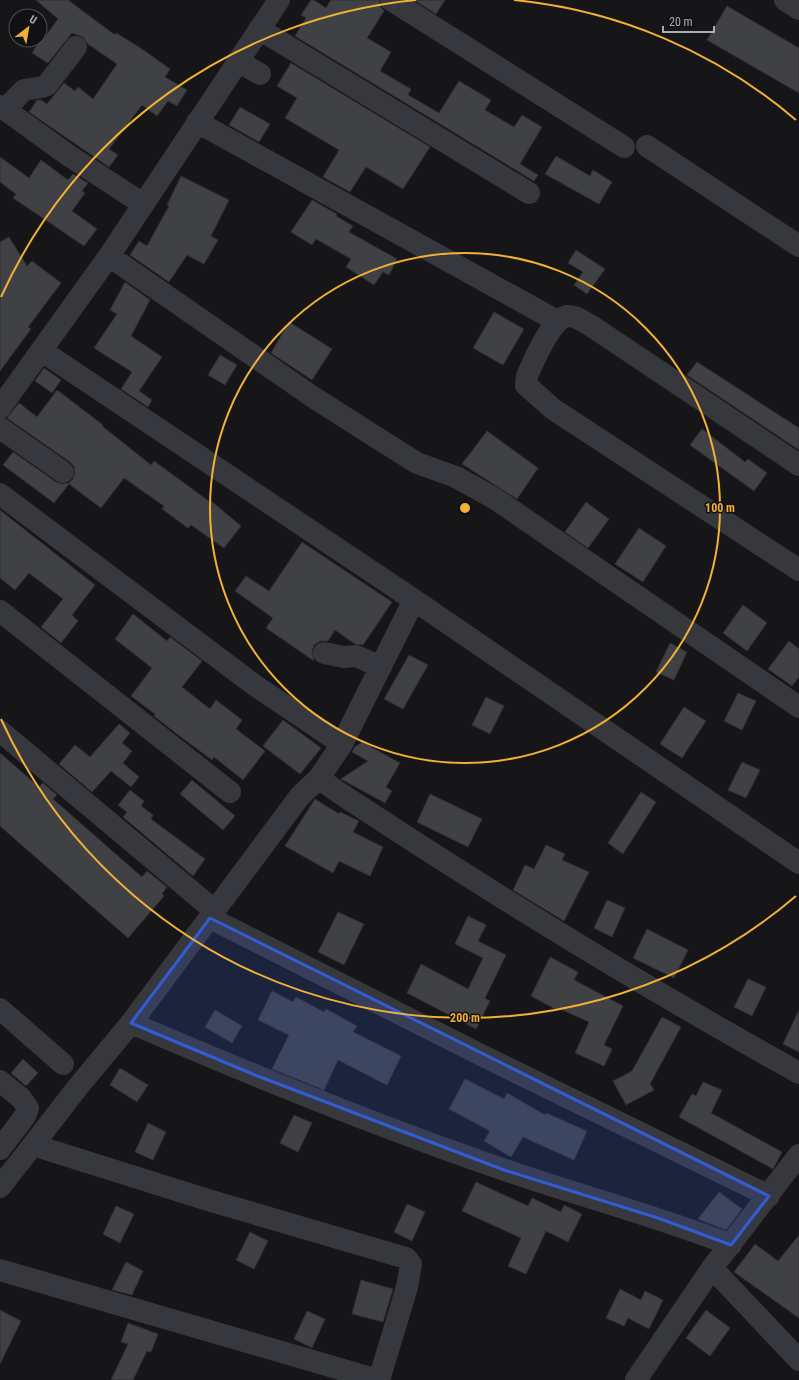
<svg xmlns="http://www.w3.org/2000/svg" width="799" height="1380" viewBox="0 0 799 1380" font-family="'Roboto Condensed',sans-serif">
<rect width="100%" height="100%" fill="#161618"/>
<!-- building -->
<path fill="#404145" stroke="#303034" d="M 36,0 L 68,0 L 115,35 L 116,33 L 142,49 L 170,69 L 165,77 L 187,90 L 177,106 L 168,101 L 157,116 L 142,105 L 109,149 L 118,155 L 109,167 L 29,112 L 37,100 L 41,100 L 47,104 L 64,83 L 75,91 L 78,87 L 93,99 L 117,64 L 88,44 L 83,37 L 72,33 L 48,63 L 32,53 L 40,40 L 42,41 L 58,19 Z
M 311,0 L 314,0 L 326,8 L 331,0 L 379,0 L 380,6 L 384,11 L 367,38 L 391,52 L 380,71 L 411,89 L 408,95 L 439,113 L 459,81 L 491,100 L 485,110 L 514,127 L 522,115 L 542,127 L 520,164 L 538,175 L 534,181 L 295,36 L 306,18 L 301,15 Z
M 414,0 L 445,0 L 436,14 Z
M 727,6 L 799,48 L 799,93 L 707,40 Z
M 291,63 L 430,147 L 403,189 L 366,167 L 350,192 L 323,177 L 339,150 L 285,118 L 297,98 L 277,86 Z
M 240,107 L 270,124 L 259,142 L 229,125 Z
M 556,156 L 590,176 L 593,170 L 612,182 L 599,204 L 545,174 Z
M 0,157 L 29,178 L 41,160 L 68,180 L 73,174 L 88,183 L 82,191 L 85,193 L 72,211 L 97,229 L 84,246 L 13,198 L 16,194 L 0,182 Z
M 181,176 L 229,200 L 211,236 L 218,240 L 204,264 L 187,255 L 169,282 L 130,255 L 139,241 L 147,246 L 169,206 L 167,205 Z
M 312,200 L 337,214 L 336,216 L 353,226 L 349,232 L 397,259 L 389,275 L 383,272 L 374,285 L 346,267 L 351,259 L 316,239 L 312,245 L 291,232 Z
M 9,237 L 27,266 L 32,261 L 61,283 L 28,327 L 31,329 L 0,371 L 0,242 Z
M 576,250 L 605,269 L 587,294 L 574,285 L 583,272 L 568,263 Z
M 125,282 L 150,300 L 131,336 L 162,357 L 139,391 L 152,400 L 148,407 L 121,389 L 132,372 L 94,348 L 117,314 L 110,310 Z
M 494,312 L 524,329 L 503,365 L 473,348 Z
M 289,322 L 332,349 L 312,380 L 271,353 Z
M 220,355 L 237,365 L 225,385 L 208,375 Z
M 697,362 L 799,428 L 799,450 L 687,375 Z
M 44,368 L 61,380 L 52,393 L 35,381 Z
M 57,390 L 103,425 L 102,426 L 151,465 L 154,461 L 210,502 L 211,501 L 241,526 L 224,548 L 191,525 L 188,528 L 162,509 L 164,506 L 124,478 L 101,508 L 69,484 L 54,503 L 3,465 L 13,452 L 56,482 L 62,484 L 69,483 L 73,479 L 75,473 L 74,466 L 70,462 L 7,418 L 19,403 L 37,417 Z
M 702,429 L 745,462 L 748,459 L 767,473 L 754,491 L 690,445 Z
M 487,431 L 538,468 L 517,499 L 462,464 Z
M 586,502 L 609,519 L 588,548 L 565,532 Z
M 0,510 L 95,585 L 72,615 L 78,621 L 61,643 L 41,627 L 63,599 L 29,573 L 15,590 L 0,578 Z
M 639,528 L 666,546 L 643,582 L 615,564 Z
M 302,542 L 392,602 L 363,645 L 355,644 L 335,630 L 328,641 L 320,641 L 314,645 L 312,651 L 314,661 L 266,628 L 273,618 L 235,591 L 246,576 L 269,591 Z
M 743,605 L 767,623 L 747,651 L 723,633 Z
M 133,614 L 167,641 L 170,637 L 202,661 L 182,687 L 210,709 L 216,700 L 242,720 L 236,729 L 265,751 L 243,780 L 214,757 L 212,760 L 177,734 L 154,716 L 155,714 L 131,696 L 152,668 L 115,639 Z
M 789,641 L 799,649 L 799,677 L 792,686 L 768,669 Z
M 670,643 L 687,652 L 674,680 L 656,672 Z
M 409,655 L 428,665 L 403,709 L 384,699 Z
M 738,693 L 756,701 L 742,730 L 724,721 Z
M 486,697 L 504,706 L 490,734 L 472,725 Z
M 684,707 L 706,721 L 682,758 L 660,744 Z
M 283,720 L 321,748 L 300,774 L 263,746 Z
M 119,724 L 130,733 L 122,743 L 132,751 L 123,763 L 139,777 L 131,787 L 111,771 L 92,792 L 59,764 L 75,745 L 90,757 Z
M 362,742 L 400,763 L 386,787 L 392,791 L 385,803 L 341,779 L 368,761 L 352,752 L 355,747 Z
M 0,753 L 39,787 L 43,783 L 57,795 L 53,799 L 142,877 L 147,871 L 167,887 L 162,894 L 164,896 L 128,938 L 0,826 Z
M 742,762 L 760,770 L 746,798 L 728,790 Z
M 192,780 L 235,816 L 223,830 L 180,794 Z
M 130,790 L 144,801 L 141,806 L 153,815 L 151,819 L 205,859 L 193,876 L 123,817 L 127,812 L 118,805 Z
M 641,792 L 656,802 L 623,854 L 608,843 Z
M 430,794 L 482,819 L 468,847 L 417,822 Z
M 315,799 L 339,814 L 340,812 L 359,821 L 353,832 L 383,847 L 370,876 L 339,861 L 333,873 L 285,846 Z
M 546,845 L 565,854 L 562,860 L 589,872 L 564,921 L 513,890 L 525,865 L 534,869 Z
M 607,900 L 625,908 L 612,937 L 594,928 Z
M 338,912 L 364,924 L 344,965 L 318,952 Z
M 468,916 L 486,925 L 478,941 L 506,955 L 485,998 L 490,1001 L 476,1029 L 407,993 L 421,964 L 468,989 L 483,958 L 455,944 Z
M 647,929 L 688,950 L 674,978 L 633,958 Z
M 550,957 L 578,972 L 574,980 L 623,1006 L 604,1045 L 612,1049 L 604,1066 L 575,1053 L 589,1022 L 558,1008 L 557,1010 L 531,996 Z
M 748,979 L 766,987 L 752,1016 L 734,1007 Z
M 272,991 L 293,1002 L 296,997 L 324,1012 L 326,1009 L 357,1026 L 353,1032 L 401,1056 L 387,1085 L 338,1060 L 324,1090 L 272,1069 L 289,1035 L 258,1020 Z
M 215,1010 L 242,1026 L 232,1043 L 205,1027 Z
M 799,1010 L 799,1052 L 783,1044 Z
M 662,1017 L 681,1027 L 650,1084 L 654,1090 L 626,1105 L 613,1081 L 632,1071 Z
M 23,1059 L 38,1073 L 26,1086 L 11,1073 Z
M 120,1068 L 148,1085 L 137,1102 L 110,1085 Z
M 465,1079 L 504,1099 L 507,1093 L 545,1115 L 546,1113 L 587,1131 L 574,1160 L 523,1137 L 511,1157 L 484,1141 L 490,1131 L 449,1109 Z
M 703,1082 L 722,1090 L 711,1113 L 782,1152 L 773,1169 L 679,1117 L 692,1094 L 696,1096 Z
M 294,1115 L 312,1123 L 298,1152 L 280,1143 Z
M 148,1123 L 166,1132 L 153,1160 L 135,1152 Z
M 476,1182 L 528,1206 L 532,1198 L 561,1212 L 564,1205 L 582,1214 L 568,1242 L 546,1231 L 526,1274 L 508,1266 L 521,1238 L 462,1211 Z
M 719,1192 L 742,1209 L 726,1230 L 698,1219 Z
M 407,1204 L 425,1212 L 412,1241 L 394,1232 Z
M 116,1206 L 134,1214 L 120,1243 L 103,1234 Z
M 250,1232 L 268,1241 L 254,1269 L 236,1260 Z
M 799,1235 L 799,1318 L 734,1272 L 755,1244 L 778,1261 Z
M 126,1262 L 143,1271 L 132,1295 L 112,1290 Z
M 361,1280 L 393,1289 L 383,1322 L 352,1314 Z
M 620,1289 L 641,1300 L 645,1291 L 663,1300 L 649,1329 L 628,1318 L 624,1326 L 606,1318 Z
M 0,1310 L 21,1321 L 0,1364 Z
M 706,1310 L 730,1328 L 710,1356 L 686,1338 Z
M 307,1311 L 325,1319 L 312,1348 L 294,1339 Z
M 128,1323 L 158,1334 L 151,1352 L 147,1351 L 133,1380 L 111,1380 L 128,1344 L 121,1342 Z"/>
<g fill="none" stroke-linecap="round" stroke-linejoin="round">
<!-- minor -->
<path stroke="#37383d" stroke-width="22" d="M 391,0 L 624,147
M 785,0 L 799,9
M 259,29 L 529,193
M 237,61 L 260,74
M 0,106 L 68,155 L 143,204
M 5,109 L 24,90 L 42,87 L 47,85 L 76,47
M 197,122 L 557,321
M 647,146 L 799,246
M 109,256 L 313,397 L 371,434 L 417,463 L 456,477 L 494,498 L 799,707
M 42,351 L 414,600 L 799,863
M 0,408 L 109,256 L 279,0
M 0,428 L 63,472
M 799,465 L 590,325 C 584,322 575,315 567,316 C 552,318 533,362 527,376 L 526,385 L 553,409 L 799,570
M 0,494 L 253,684 L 342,744 L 414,600
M 0,611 L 230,792
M 324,653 L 344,657 L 356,656 L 381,667
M 0,731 L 215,911
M 342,744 L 319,778 L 335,790 C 486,890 641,985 799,1073
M 319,778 L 300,796 L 131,1023 L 77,1088 L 33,1145 L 208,1200 L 406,1258 L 411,1264 L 407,1287 L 379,1380
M 210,918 L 483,1056 L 769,1196
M 0,1009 L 63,1064
M 131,1023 C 254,1076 379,1127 505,1170 C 580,1196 657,1216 731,1245
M 0,1081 L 21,1098 L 28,1108 L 25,1116 L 0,1149
M 799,1155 L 712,1268 L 799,1360
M 0,1187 L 33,1145
M 0,1270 L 378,1380
M 636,1380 L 712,1268"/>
</g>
<!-- marked area -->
<path fill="#325cd3" fill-opacity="0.2" stroke="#325cd3" stroke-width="3" stroke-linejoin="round" d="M 210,918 L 769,1196 L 731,1245 L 658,1218 L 504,1170 L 255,1075 L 131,1023 Z"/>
<!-- distance rings -->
<g fill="none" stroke="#f2b134" stroke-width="2">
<circle cx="465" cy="508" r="255"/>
<path d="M796 896A510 510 0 0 1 1 719M1 297A510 510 0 0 1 416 0M514 0A510 510 0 0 1 796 120"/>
</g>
<circle cx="465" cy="508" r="6" fill="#f2b134" stroke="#111113" stroke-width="2"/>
<g font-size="12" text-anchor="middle" font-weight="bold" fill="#f2b134" stroke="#111113" stroke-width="3" stroke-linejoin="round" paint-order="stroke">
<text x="720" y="512">100 m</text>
<text x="465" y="1022">200 m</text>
</g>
<!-- north arrow -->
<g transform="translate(28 28) rotate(31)"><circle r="19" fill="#111113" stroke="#4d4f55"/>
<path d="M0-3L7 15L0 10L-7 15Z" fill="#f2b134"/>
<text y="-6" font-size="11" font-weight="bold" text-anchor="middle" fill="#a8adb8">U</text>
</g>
<!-- scale -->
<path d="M663 26v6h51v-6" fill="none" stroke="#a8adb8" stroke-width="2"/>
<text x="669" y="26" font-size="12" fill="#a8adb8" stroke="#111113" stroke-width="3" paint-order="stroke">20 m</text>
</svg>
